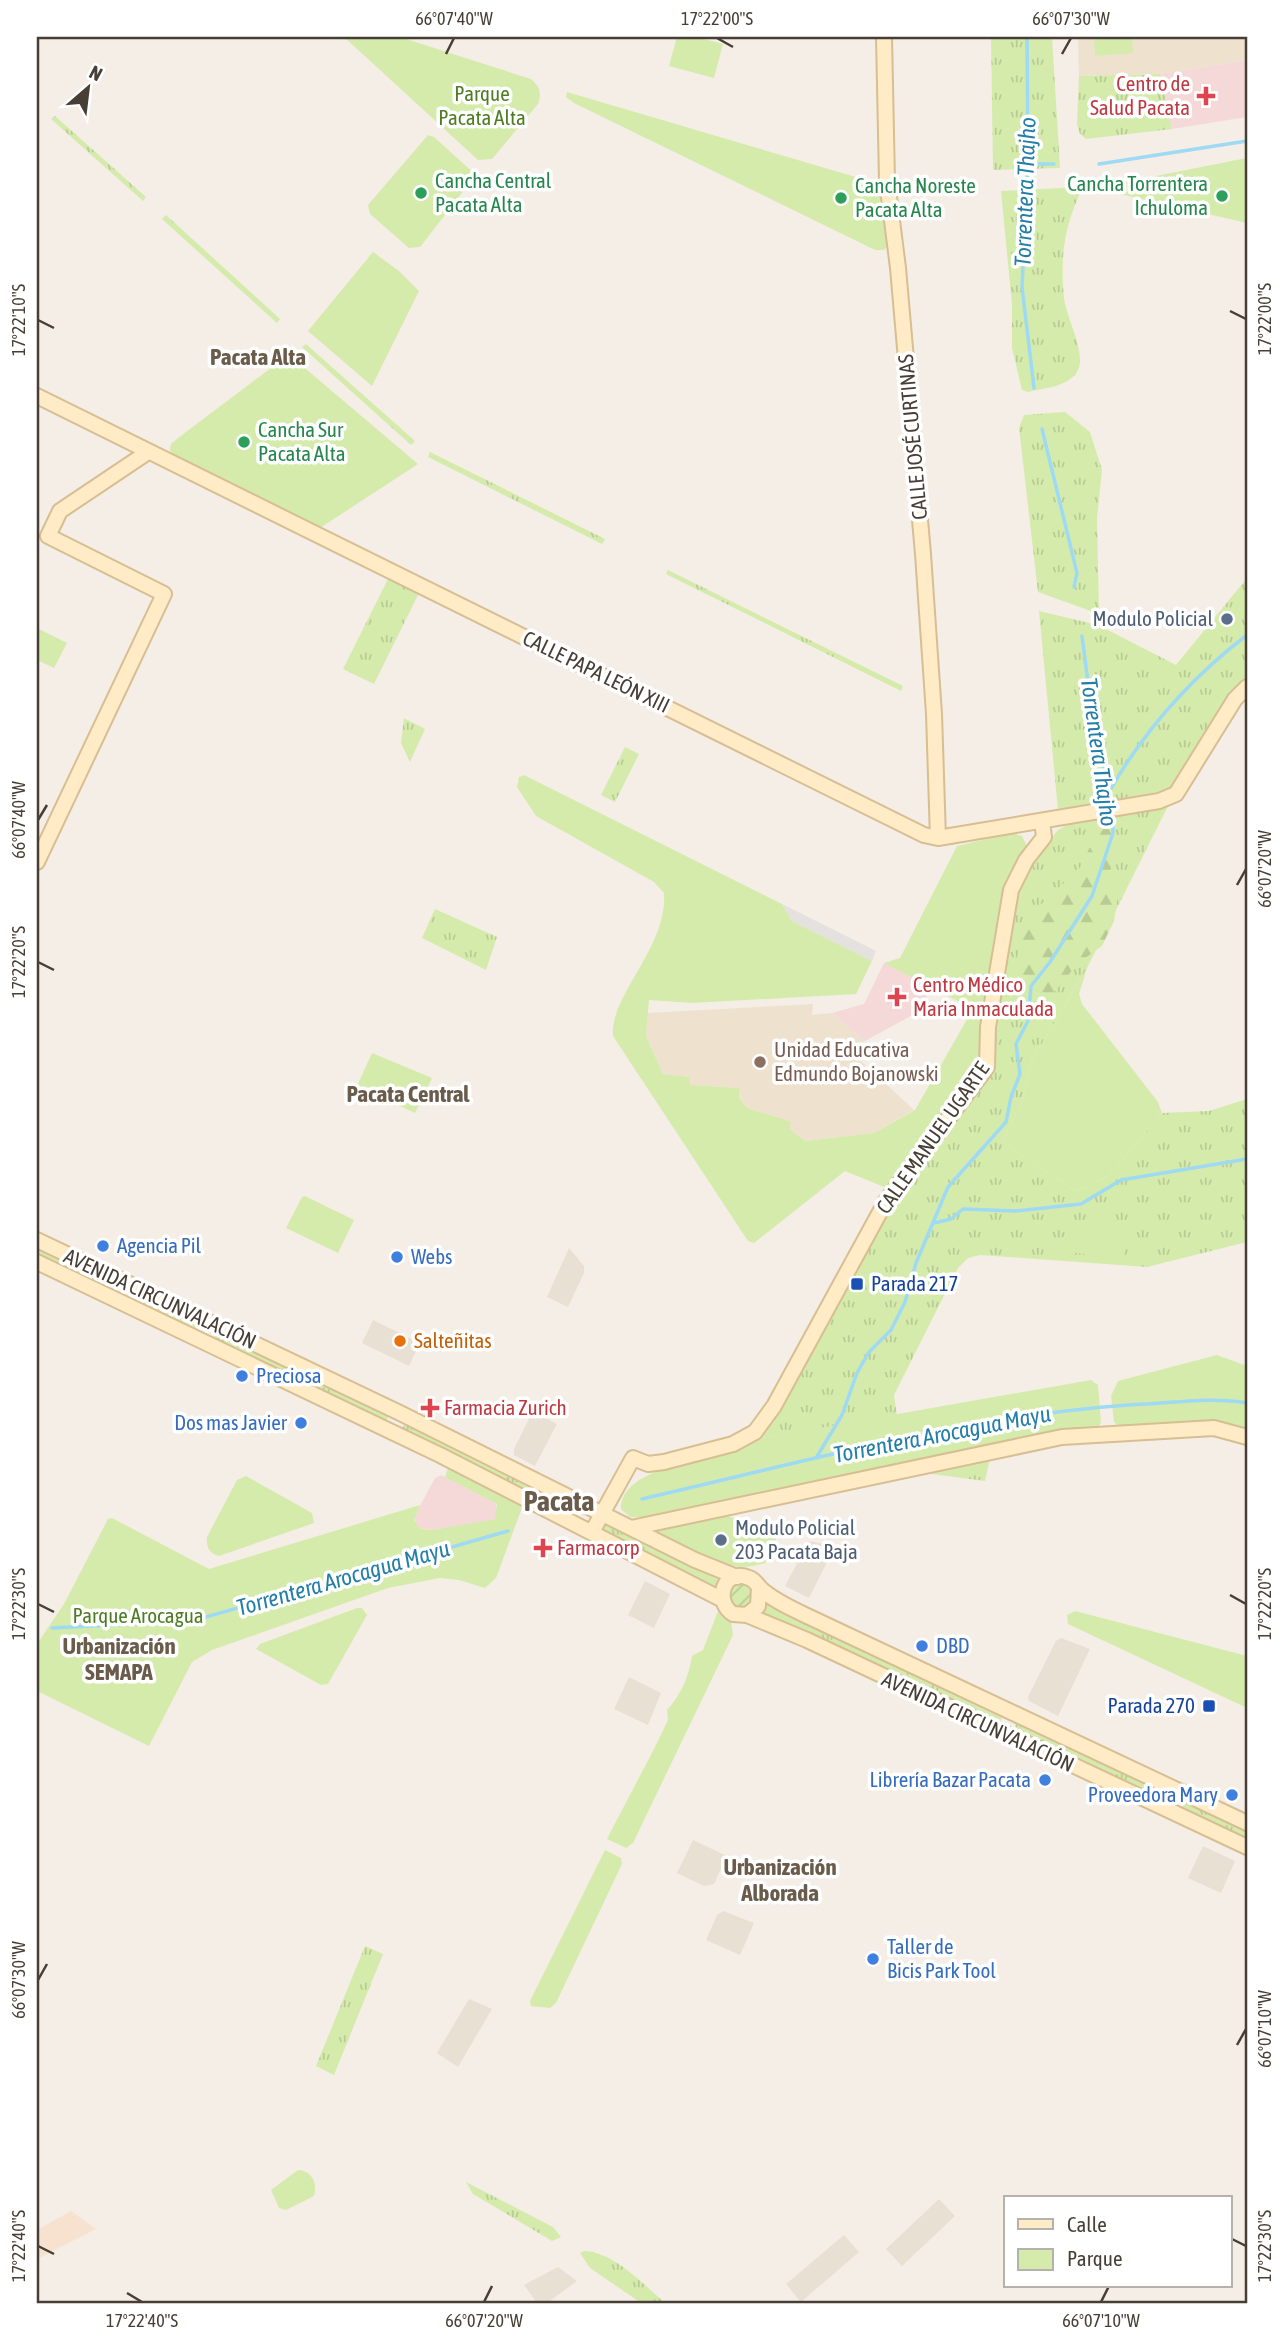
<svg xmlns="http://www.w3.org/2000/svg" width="1284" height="2340" viewBox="0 0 1284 2340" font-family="'Asap Condensed',sans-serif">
<defs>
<pattern id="grass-tufts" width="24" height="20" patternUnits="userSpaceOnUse" patternTransform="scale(1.75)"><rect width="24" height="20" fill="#d5ebac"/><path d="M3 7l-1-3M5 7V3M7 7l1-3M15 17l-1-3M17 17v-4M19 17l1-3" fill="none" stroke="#b8cb95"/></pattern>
<pattern id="forest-firs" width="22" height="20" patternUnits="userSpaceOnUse" patternTransform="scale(1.75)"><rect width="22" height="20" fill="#d5ebac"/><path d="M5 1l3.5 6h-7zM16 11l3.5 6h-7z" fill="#b8cb95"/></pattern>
<pattern id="garden-furrows" width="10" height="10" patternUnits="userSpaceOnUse" patternTransform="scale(1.75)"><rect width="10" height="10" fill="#d5ebac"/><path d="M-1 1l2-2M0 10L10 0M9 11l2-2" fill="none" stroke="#b8cb95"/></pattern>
</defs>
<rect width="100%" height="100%" fill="#f4eee6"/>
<!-- residential -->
<path fill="#e8e0d3" d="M 569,1248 L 584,1266 L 584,1273 L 568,1307 L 547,1297 Z
M 373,1320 L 420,1343 L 409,1366 L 362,1343 Z
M 533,1411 L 557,1424 L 535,1466 L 514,1455 L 514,1449 Z
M 809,1541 L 835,1546 L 809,1598 L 785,1586 Z
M 645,1581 L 670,1594 L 654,1628 L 628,1615 Z
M 1061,1638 L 1090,1649 L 1058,1716 L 1029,1701 L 1028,1697 L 1056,1641 Z
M 629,1677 L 661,1693 L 648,1725 L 614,1709 Z
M 693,1840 L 727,1856 L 714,1884 L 704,1886 L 677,1873 Z
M 1203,1846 L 1235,1861 L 1221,1893 L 1188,1878 Z
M 723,1911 L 754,1923 L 740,1955 L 706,1940 L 717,1915 Z
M 469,1999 L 492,2009 L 458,2067 L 437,2053 Z
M 939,2199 L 955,2216 L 902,2266 L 886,2249 Z
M 844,2235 L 859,2252 L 801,2302 L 786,2284 Z
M 558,2267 L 577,2281 L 547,2303 L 537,2303 L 524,2285 Z"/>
<!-- commercial -->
<path fill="#f7e2cf" d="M 71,2211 L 96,2229 L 37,2259 L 37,2230 Z"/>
<!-- education -->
<path fill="#eee2cf" d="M 1078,37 L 1247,37 L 1247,60 L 1160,74 L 1079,76 Z
M 813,1004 L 812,1015 L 832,1013 L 865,1041 L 849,1050 L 914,1110 L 874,1133 L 805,1141 L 790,1129 L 790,1121 L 747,1108 L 739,1098 L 740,1088 L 689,1085 L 689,1077 L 663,1074 L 646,1036 L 648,1013 Z"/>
<!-- medical -->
<path fill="#f5d9d8" d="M 1247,60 L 1247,117 L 1172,129 L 1160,74 Z
M 884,963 L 932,987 L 918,1012 L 865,1041 L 832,1013 L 864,1004 Z
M 441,1475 L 495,1501 L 498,1513 L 496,1519 L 432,1530 L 418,1528 L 414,1517 L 435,1478 Z"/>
<!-- grass -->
<path fill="url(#grass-tufts)" d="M 991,37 L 1052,37 L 1060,168 L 993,170 Z
M 1160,74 L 1172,129 L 1086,139 L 1080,134 L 1077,124 L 1079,76 Z
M 55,116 L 146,197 L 143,201 L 51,119 Z
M 1083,187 C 1064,226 1060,255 1064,298 C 1066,317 1088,356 1077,372 C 1067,387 1045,388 1028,392 L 1022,390 L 1012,348 L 1012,305 L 1001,191 Z
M 166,215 L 280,319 L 277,323 L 162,219 Z
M 306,344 L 415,441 L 411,445 L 302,347 Z
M 1065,412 L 1090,432 L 1102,470 L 1097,518 L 1099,614 L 1038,592 L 1019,428 L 1024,415 Z
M 430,452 L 605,539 L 605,540 L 602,544 L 428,457 Z
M 668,570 L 903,686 L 901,691 L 666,574 Z
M 390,575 L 420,591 L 374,684 L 343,669 Z
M 1247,578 L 1247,676 L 1229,694 L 1172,786 L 1163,791 L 1058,810 L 1039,611 L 1098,625 L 1176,665 Z
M 404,718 L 425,729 L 410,762 L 401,743 Z
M 625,747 L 639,754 L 615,802 L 601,795 Z
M 1168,806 L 1087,968 L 1032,1060 L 1021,1104 L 1002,1142 L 1076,1191 L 1110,1175 L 1162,1113 L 1209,1111 L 1247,1099 L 1247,1242 L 1147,1267 L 980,1255 L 968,1258 L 958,1268 L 894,1395 L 897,1416 L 756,1439 L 773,1421 L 893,1204 L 995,1065 L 991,1030 L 1016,887 L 1032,861 L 1058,830 L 1079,819 Z
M 435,909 L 497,937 L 486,970 L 422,938 Z
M 37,1247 L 116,1285 L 113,1292 L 37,1255 Z
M 143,1299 L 198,1325 L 195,1331 L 140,1305 Z
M 216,1332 L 389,1415 L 386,1421 L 213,1339 Z
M 405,1423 L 531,1485 L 528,1491 L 402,1429 Z
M 990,1458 L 985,1481 L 924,1473 Z
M 606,1523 L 718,1579 L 715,1586 L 603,1529 Z
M 768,1601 L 786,1615 L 1002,1718 L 999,1724 L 762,1614 Z
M 1016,1724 L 1168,1795 L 1165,1802 L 1012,1731 Z
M 1184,1802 L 1247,1832 L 1247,1840 L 1181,1810 Z
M 365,1946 L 383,1954 L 334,2075 L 316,2066 Z
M 466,2182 L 553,2227 L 561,2237 L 552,2241 L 473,2194 Z
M 585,2251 C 615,2253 643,2284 665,2303 L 641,2303 L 590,2268 L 580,2253 Z"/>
<!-- forest -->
<path fill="url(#forest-firs)" d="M 1108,822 L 1115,849 L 1109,879 L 1118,894 L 1114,921 L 1102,946 L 1078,963 L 1035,1016 L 1023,1013 L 1021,981 L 1013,974 L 1022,937 L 1037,908 L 1079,869 L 1102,823 Z"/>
<!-- park -->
<path fill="#d5ebac" d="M 344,37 L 400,37 L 531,79 C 540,87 542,93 538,104 L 492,159 L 478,160 Z
M 677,37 L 696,37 L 723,44 L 714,78 L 669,66 Z
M 1094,37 L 1132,37 L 1133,53 L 1095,56 Z
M 567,92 L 876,183 L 881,193 L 891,243 L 884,250 L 875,250 L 574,103 L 566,97 Z
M 428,135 L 434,137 L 476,175 L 424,242 L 420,247 L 409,248 L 370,214 L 368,205 Z
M 1247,158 L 1247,223 L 1102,190 L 1105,186 Z
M 373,252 L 399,271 L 419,291 L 372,386 L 308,331 Z
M 293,358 L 418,464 L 320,528 L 175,457 L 170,450 L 171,444 L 178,438 L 283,359 Z
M 37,628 L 67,643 L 54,668 L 37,660 Z
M 524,775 L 782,904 L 792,921 L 872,961 L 856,994 L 692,1003 L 649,1000 L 646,1036 L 663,1074 L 689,1077 L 690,1085 L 740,1088 L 739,1098 L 747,1108 L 790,1121 L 790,1129 L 805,1141 L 874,1133 L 915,1110 L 973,1009 L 884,963 L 900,958 L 957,846 L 1012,833 L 1022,836 L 1027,846 L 1006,880 L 986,1004 L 982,1062 L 889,1189 L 845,1171 L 754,1243 L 748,1241 L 613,1036 C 609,996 668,947 664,893 L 654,882 L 536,816 L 517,787 L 519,777 Z
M 1087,968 L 1079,994 L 1082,1004 L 1158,1102 L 1162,1113 L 1110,1175 L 1076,1191 L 1002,1142 L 1021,1104 L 1032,1060 Z
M 372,1053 L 432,1078 L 415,1113 L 357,1086 Z
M 305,1196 L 354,1220 L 338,1253 L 286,1228 L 302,1197 Z
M 1075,1221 L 1126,1225 L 1124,1257 L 1073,1253 Z
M 1217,1355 L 1247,1366 L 1247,1431 L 1219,1421 L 1120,1427 L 1114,1422 L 1111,1396 L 1118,1381 Z
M 1091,1380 L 1098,1385 L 1101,1423 L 1098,1427 L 1061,1431 L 957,1451 L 642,1517 L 630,1517 L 621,1509 C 620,1469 702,1460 731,1451 C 740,1448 748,1443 756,1439 Z
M 449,1465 L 523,1505 L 496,1578 L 485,1588 L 459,1580 L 440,1578 L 388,1588 L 212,1650 L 192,1662 L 149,1746 L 37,1691 L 37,1644 L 64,1604 L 108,1519 L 112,1518 L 209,1569 L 420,1505 L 414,1520 L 421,1529 L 432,1530 L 495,1519 L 497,1504 L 445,1477 Z
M 246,1476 L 312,1513 L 314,1523 L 219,1556 C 209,1553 206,1547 207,1537 L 237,1480 Z
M 727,1516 L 774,1530 L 776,1539 L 765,1563 C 727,1577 691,1549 658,1532 L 658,1530 Z
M 357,1608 L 362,1608 L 367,1615 L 328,1684 L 321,1685 L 256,1649 L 260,1644 Z
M 718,1611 L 731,1622 L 733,1635 L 633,1843 L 626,1848 L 607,1839 L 610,1833 L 653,1751 L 668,1720 L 667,1710 C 681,1695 689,1676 692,1656 L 703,1650 Z
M 1075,1611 L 1247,1656 L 1247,1708 L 1068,1624 L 1067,1615 Z
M 605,1850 L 621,1858 L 622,1864 L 556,2003 L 550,2008 L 531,2006 L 530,2001 Z
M 298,2170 C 312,2171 318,2183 314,2196 L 286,2210 L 279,2208 L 271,2190 Z"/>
<!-- garden -->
<path fill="url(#garden-furrows)" d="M729 1596a12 12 0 1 1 24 0a12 12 0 1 1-24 0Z"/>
<!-- parking -->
<path fill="#e5e1de" d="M 782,904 L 876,951 L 872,961 L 792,921 Z"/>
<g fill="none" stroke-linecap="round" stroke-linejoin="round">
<!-- stream -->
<path stroke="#9edaf4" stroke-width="3.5" d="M 1027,37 L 1028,164 L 1022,287 L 1034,388
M 1028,164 L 1054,164
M 1099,164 L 1247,141
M 1042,429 L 1077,573 L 1074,587
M 1082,636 L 1091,706 L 1112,806
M 1110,790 C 1145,730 1192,677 1247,635
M 934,1223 L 951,1219 L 963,1209 L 1015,1211 L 1081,1204 L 1121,1180 L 1247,1159
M 816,1458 L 842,1415 L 857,1373 L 869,1352 L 891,1330 L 905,1302 L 916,1263 L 948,1187 L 1006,1122 L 1011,1097 L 1020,1074 L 1016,1044 L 1028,1021 L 1031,986 L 1050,962 L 1092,896 L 1113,833 L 1113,814
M 642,1499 C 804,1462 981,1412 1147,1404 C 1179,1402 1215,1397 1247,1403
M 52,1628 L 192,1621 L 508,1531"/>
<defs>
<path id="secondary" d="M 884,37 L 887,181 L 898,268 L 923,554 L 934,714 L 938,838
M 37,396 L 924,835 L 938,838 L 1159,801 L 1176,794 L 1235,699 L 1247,687
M 37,862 L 164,594 L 48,536 L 60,511 L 148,452
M 37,1240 L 400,1413 L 695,1560 L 737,1577
M 37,1262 L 440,1455 L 721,1599
M 631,1528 L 1062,1437 L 1214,1428 L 1247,1437
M 592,1532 L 633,1458 L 648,1464 L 664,1462 L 733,1444 L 755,1432 L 774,1406 L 886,1201 L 987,1067 L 988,1027 L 1011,890 L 1026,860 L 1044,837 L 1042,821
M 759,1588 L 758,1606 L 747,1615 L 733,1614 C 713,1601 724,1567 749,1578 C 755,1580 757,1585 761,1589 C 773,1600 790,1608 805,1615 L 1247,1823
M 747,1615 L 807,1640 L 1247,1847"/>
</defs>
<!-- secondary casing -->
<use href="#secondary" stroke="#d7be93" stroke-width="18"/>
<!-- secondary -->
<use href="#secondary" stroke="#ffebc5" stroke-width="14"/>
</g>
<!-- ticks -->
<path fill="none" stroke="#473e35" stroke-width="2.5" d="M 717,38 L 733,47M 446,54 L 454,38M 1062,54 L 1071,38M 1230,311 L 1246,319M 38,320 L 54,328M 38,820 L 47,805M 1237,885 L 1246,869M 38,962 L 54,970M 1230,1595 L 1246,1604M 38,1604 L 54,1612M 38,1980 L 47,1964M 1237,2045 L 1246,2029M 1230,2238 L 1246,2246M 38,2246 L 54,2254M 127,2293 L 142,2302M 484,2302 L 492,2286M 1101,2302 L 1109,2286"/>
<!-- markers -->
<g fill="#e0444e" stroke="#fff" stroke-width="2.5">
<path d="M1202.5 85.5h7v7h7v7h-7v7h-7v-7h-7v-7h7z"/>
<path d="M893.5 986.5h7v7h7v7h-7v7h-7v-7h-7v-7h7z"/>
<path d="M426.5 1397.5h7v7h7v7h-7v7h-7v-7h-7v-7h7z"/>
<path d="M539.5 1537.5h7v7h7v7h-7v7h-7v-7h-7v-7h7z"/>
</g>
<g fill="#2e9e5b" stroke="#fff" stroke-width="2.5">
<circle cx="421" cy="193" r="7"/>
<circle cx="1222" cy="196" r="7"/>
<circle cx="841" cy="198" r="7"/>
<circle cx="244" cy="442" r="7"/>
</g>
<g fill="#5c6f8a" stroke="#fff" stroke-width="2.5">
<circle cx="1227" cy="619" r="7"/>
<circle cx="721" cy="1540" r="7"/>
</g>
<circle fill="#8d6e63" stroke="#fff" stroke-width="2.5" cx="760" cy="1062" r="7"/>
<g fill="#3f7fe0" stroke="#fff" stroke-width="2.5">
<circle cx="103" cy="1246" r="7"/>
<circle cx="397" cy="1257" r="7"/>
<circle cx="242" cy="1376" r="7"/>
<circle cx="301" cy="1423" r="7"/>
<circle cx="922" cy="1646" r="7"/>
<circle cx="1045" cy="1780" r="7"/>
<circle cx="1232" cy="1795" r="7"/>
<circle cx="873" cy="1959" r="7"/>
</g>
<g fill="#1a4fb4" stroke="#fff" stroke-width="2.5">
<rect x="850" y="1277" width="14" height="14" rx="3.5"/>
<rect x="1202" y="1699" width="14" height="14" rx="3.5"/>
</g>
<circle fill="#e8710a" stroke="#fff" stroke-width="2.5" cx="400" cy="1341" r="7"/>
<g text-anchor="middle" stroke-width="7" stroke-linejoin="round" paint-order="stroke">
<!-- health labels -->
<g font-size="21" fill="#be3a42" stroke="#fff" text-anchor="start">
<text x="1190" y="91" text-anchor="end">Centro de<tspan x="1190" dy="24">Salud Pacata</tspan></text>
<text x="913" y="992">Centro Médico<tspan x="913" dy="24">Maria Inmaculada</tspan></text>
<text x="444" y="1415">Farmacia Zurich</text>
<text x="557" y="1555">Farmacorp</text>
</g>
<!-- park labels -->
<g font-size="21" fill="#4e7c24" stroke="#fff">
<text x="482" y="101">Parque<tspan x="482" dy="24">Pacata Alta</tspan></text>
<text x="138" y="1623">Parque Arocagua</text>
</g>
<!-- leisure labels -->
<g font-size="21" fill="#27864d" stroke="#fff" text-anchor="start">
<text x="435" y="188">Cancha Central<tspan x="435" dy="24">Pacata Alta</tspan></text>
<text x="1208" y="191" text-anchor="end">Cancha Torrentera<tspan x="1208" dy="24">Ichuloma</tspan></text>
<text x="855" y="193">Cancha Noreste<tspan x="855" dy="24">Pacata Alta</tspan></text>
<text x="258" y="437">Cancha Sur<tspan x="258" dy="24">Pacata Alta</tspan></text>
</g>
<!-- street labels -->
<g font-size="21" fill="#473e35" stroke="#fff">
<text transform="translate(913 437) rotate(-95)" y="7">CALLE JOSÉ CURTINAS</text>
<text transform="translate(596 672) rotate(26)" y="7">CALLE PAPA LEÓN XIII</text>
<text transform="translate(933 1138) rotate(-55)" y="7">CALLE MANUEL UGARTE</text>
<text transform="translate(160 1299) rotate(25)" y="7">AVENIDA CIRCUNVALACIÓN</text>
<text transform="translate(978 1722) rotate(25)" y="7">AVENIDA CIRCUNVALACIÓN</text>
</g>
<!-- service labels -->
<g font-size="21" fill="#4e5e75" stroke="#fff" text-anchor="end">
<text x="1213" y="626">Modulo Policial</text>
<text x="735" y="1535" text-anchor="start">Modulo Policial<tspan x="735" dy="24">203 Pacata Baja</tspan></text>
</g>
<!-- education labels -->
<g font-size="21" fill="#785e54" stroke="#fff" text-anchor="start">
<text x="774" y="1057">Unidad Educativa<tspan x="774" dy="24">Edmundo Bojanowski</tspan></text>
</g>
<!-- shop labels -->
<g font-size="21" fill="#366cbe" stroke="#fff" text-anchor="start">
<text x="117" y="1253">Agencia Pil</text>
<text x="411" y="1264">Webs</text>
<text x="256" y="1383">Preciosa</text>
<text x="287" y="1430" text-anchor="end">Dos mas Javier</text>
<text x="936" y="1653">DBD</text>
<text x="1031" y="1787" text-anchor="end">Librería Bazar Pacata</text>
<text x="1218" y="1802" text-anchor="end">Proveedora Mary</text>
<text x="887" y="1954">Taller de<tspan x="887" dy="24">Bicis Park Tool</tspan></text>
</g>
<!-- transit labels -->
<g font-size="21" fill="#164399" stroke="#fff" text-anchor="start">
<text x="871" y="1291">Parada 217</text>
<text x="1195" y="1713" text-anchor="end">Parada 270</text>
</g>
<!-- food labels -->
<g font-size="21" fill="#c56008" stroke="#fff" text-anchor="start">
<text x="414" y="1348">Salteñitas</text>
</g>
<!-- water labels -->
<g font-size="23" font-style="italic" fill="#257ea8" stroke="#fff">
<text transform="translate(1025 192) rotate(-88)" y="8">Torrentera Thajho</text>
<text transform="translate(1099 752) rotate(82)" y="8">Torrentera Thajho</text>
<text transform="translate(942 1434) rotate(-11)" y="8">Torrentera Arocagua Mayu</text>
<text transform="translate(343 1578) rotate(-16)" y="8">Torrentera Arocagua Mayu</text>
</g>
<!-- neighbourhood labels -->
<g font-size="23" font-weight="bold" fill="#6a5b4b" stroke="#fff">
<text x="258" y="365">Pacata Alta</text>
<text x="408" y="1102">Pacata Central</text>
<text x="119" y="1654">Urbanización<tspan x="119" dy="26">SEMAPA</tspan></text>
<text x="780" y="1875">Urbanización<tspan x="780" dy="26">Alborada</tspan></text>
</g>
<!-- district labels -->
<g font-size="28" font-weight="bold" fill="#6a5b4b" stroke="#fff">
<text x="559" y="1511">Pacata</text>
</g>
</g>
<!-- border -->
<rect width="1284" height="2340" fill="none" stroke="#ffffff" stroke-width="77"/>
<!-- legend -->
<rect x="1004" y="2196" width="228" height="91" fill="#ffffff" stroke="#b5b2ae" stroke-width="2"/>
<rect x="1018" y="2219" width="35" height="10" fill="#ffebc5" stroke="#b5b2ae" stroke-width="2"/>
<text x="1067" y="2232" font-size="21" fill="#473e35">Calle</text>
<rect x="1018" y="2249" width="35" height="21" fill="#d5ebac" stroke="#b5b2ae" stroke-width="2"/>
<text x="1067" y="2266" font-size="21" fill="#473e35">Parque</text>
<!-- north arrow -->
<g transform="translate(88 88) rotate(28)" stroke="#ffffff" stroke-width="5" paint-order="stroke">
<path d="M0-5L12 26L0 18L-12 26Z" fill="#473e35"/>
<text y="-10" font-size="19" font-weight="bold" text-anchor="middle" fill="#473e35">N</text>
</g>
<rect x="38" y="38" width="1208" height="2264" fill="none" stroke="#473e35" stroke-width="2.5"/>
<g font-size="18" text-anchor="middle" fill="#473e35">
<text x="454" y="25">66°07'40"W</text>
<text x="717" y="25">17°22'00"S</text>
<text x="1071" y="25">66°07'30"W</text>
<text transform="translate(1265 319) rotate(-90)" y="6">17°22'00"S</text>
<text transform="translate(19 320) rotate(-90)" y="6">17°22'10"S</text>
<text transform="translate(19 820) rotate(-90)" y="6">66°07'40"W</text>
<text transform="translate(1265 869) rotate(-90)" y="6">66°07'20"W</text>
<text transform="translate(19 962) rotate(-90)" y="6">17°22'20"S</text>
<text transform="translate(1265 1604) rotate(-90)" y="6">17°22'20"S</text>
<text transform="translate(19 1604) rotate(-90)" y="6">17°22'30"S</text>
<text transform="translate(19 1980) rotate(-90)" y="6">66°07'30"W</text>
<text transform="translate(1265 2029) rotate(-90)" y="6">66°07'10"W</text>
<text transform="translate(1265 2246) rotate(-90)" y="6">17°22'30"S</text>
<text transform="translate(19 2246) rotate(-90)" y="6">17°22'40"S</text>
<text x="142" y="2327">17°22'40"S</text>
<text x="484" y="2327">66°07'20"W</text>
<text x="1101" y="2327">66°07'10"W</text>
</g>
</svg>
